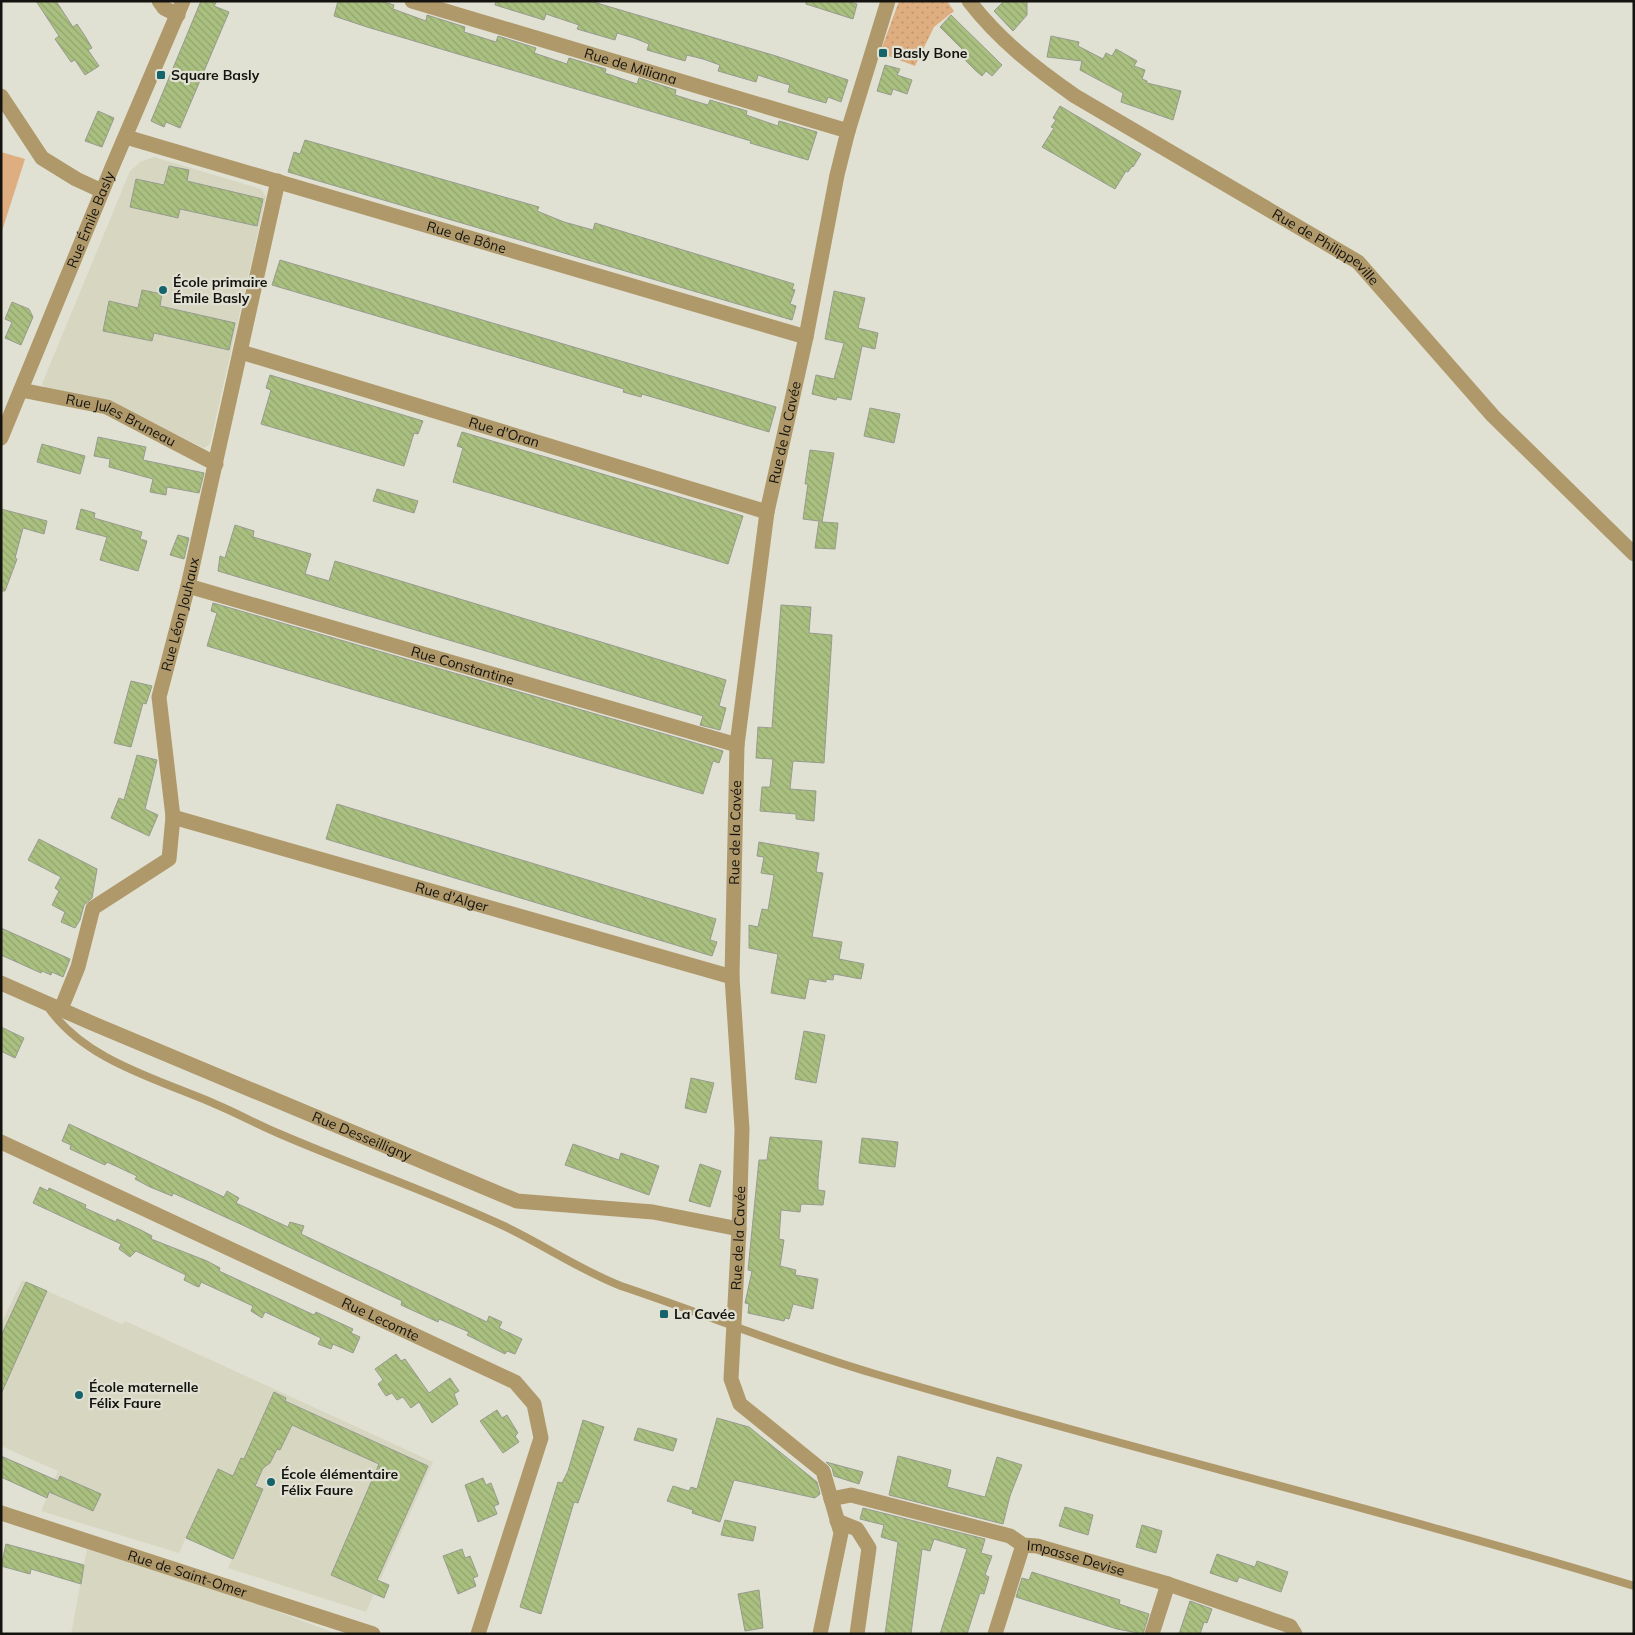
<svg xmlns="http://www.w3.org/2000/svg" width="1635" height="1635" viewBox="0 0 1635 1635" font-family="Mulish,sans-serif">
<defs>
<pattern id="grass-dots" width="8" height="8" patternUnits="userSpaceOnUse" patternTransform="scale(1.25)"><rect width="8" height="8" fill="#deae81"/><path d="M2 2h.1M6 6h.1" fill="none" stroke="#be956e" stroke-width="1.8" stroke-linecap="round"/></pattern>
<pattern id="building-back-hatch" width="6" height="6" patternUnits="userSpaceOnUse" patternTransform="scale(1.25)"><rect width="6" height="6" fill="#aac080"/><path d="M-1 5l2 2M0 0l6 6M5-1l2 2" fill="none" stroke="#91a46d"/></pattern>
</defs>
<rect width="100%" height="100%" fill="#e1e1d3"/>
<!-- built -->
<path fill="#d7d6c1" d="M 154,157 L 261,189 L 266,197 L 210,444 L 204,448 L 115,404 L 46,389 L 42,384 L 130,171 L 140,162 Z
M 22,1280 L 122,1324 L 125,1321 L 178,1345 L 433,1462 L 366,1612 L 228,1568 L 247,1524 L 193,1521 L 179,1553 L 41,1511 L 58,1471 L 1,1446 L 1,1324 Z
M 87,1549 L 215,1588 L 337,1634 L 71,1634 Z"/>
<!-- grass -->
<path fill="url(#grass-dots)" d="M 899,1 L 947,1 L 954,11 L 934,27 L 915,66 L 880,53 Z"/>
<!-- garden -->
<path fill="#deae81" d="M 1,152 L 25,159 L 1,234 Z"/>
<!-- building -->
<path fill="url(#building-back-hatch)" stroke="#969b8f" d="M 36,1 L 56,1 L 73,27 L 77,24 L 85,36 L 92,48 L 88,50 L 99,66 L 85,75 L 75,60 L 71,62 L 55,39 L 59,36 Z
M 201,1 L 217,1 L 214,6 L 229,12 L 180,128 L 166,122 L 164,127 L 151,121 Z
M 338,1 L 380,1 L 394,5 L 393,9 L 426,21 L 427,15 L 465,27 L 464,32 L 496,42 L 498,36 L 536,48 L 534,53 L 567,64 L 569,58 L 606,69 L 605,73 L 637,84 L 639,78 L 676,90 L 675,95 L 691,100 L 708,105 L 710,100 L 747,111 L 746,115 L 778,126 L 779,121 L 817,132 L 808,160 L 750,143 L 751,141 L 367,27 L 334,16 Z
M 496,1 L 590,1 L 776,56 L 848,80 L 841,102 L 828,97 L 826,103 L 788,92 L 790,85 L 773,80 L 758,75 L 756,82 L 718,71 L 720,65 L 703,59 L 687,55 L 685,61 L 647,50 L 649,44 L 634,38 L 617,33 L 615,40 L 577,29 L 579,25 L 546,14 L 544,20 L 495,5 Z
M 806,1 L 847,1 L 857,4 L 853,19 L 806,4 Z
M 1004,1 L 1027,1 L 1027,15 L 1013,31 L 994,11 Z
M 951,15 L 1002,65 L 992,76 L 986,71 L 982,76 L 976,71 L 959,54 L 963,50 L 940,27 Z
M 1051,36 L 1079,42 L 1078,46 L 1103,59 L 1106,53 L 1112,56 L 1116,49 L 1137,61 L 1134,66 L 1145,70 L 1142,79 L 1147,81 L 1147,83 L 1181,91 L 1173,120 L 1121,102 L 1123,93 L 1080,70 L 1082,61 L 1047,57 Z
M 885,65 L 900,69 L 897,75 L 912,80 L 907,94 L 893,89 L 891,95 L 877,91 Z
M 1060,106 L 1141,154 L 1133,167 L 1132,166 L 1128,172 L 1126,171 L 1115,189 L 1042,147 L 1054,128 L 1051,127 L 1056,120 L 1053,118 Z
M 98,111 L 114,118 L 102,147 L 85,141 Z
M 305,140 L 539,207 L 537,211 L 564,222 L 593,230 L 595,223 L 794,284 L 792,289 L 795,290 L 790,304 L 796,306 L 792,320 L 288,172 L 294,152 L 300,154 Z
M 169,166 L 189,170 L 187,181 L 263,199 L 257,226 L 180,209 L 178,218 L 130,207 L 136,179 L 164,185 Z
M 280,260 L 776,407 L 769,432 L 642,394 L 641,397 L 623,392 L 624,389 L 272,285 Z
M 142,290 L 162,294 L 160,306 L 235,323 L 229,350 L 154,333 L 152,341 L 103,331 L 109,301 L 138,308 Z
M 834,291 L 865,298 L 858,328 L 878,333 L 875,349 L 862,346 L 851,400 L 837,397 L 836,400 L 812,394 L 816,375 L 834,379 L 844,343 L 825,339 Z
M 12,302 L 29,309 L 33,317 L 21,345 L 5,338 L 12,322 L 5,319 Z
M 270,375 L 423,421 L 418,434 L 414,433 L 404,466 L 261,424 L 271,390 L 266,388 Z
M 870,408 L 900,414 L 894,443 L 864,436 Z
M 462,432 L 743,516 L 728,564 L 453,482 L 463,448 L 457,446 Z
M 98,437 L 146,447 L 143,460 L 204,473 L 199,493 L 167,487 L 166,495 L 150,492 L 153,479 L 109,467 L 110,459 L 94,456 Z
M 42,444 L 85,456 L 80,474 L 37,462 Z
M 810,450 L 834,453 L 822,522 L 838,523 L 835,549 L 815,548 L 819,521 L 803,519 L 808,484 L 805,484 Z
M 377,489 L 418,501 L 414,513 L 373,501 Z
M 1,509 L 47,521 L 44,534 L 23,528 L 15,558 L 17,559 L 5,591 L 1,591 Z
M 81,509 L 95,513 L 94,518 L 142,532 L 140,539 L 147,541 L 138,571 L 100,560 L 107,537 L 76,529 Z
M 235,525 L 254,531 L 253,537 L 311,554 L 305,574 L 329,581 L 335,561 L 726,680 L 719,706 L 726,708 L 720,730 L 700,725 L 703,716 L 218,571 L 220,556 L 225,558 Z
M 178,535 L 189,538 L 184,559 L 170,555 Z
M 213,603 L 723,751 L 719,763 L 713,761 L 703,794 L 207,646 L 217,613 L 211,611 Z
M 781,605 L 811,607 L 809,633 L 832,635 L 824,763 L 793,761 L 790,789 L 816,791 L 814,821 L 796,819 L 796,814 L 760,811 L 762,787 L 770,787 L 773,759 L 756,758 L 758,727 L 772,728 Z
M 131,681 L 152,686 L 146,704 L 143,703 L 131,747 L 114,743 Z
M 137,755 L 157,760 L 145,809 L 158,815 L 149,836 L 111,818 L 119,798 L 124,800 Z
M 337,804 L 716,919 L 710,940 L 717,942 L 712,956 L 326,839 Z
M 39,839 L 97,869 L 92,898 L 84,905 L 80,920 L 75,928 L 61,922 L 65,912 L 52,905 L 59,891 L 55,888 L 61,877 L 28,860 Z
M 759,842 L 819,853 L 816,872 L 823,873 L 812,937 L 842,942 L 839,959 L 864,964 L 861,979 L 834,974 L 833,980 L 826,979 L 826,982 L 809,979 L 805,999 L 771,993 L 778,954 L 749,948 L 749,925 L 758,927 L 762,909 L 768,910 L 774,875 L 761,873 L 764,857 L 757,856 Z
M 1,928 L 70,959 L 63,977 L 52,972 L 51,975 L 42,971 L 41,973 L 1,955 Z
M 1,1027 L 24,1038 L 15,1058 L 1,1051 Z
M 804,1031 L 825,1035 L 816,1083 L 795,1079 Z
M 691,1078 L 714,1083 L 706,1113 L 685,1108 Z
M 69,1124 L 224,1197 L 227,1191 L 239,1198 L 236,1203 L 288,1227 L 290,1222 L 304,1226 L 301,1234 L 487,1322 L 489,1316 L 502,1322 L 499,1328 L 522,1339 L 515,1354 L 507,1351 L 505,1354 L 467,1335 L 469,1332 L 439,1319 L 438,1322 L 401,1305 L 402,1301 L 249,1228 L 173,1193 L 172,1196 L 150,1187 L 135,1179 L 137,1176 L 107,1162 L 105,1165 L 70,1149 L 71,1145 L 62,1141 Z
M 770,1137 L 822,1141 L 818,1179 L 818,1190 L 825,1191 L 823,1205 L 801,1204 L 800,1212 L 781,1210 L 779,1239 L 784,1240 L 780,1266 L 796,1270 L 795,1275 L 818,1279 L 813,1309 L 793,1304 L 789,1319 L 785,1318 L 784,1321 L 748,1313 L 749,1304 L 745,1303 L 752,1271 L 748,1270 L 759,1160 L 767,1160 Z
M 862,1138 L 898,1142 L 895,1167 L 859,1163 Z
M 573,1144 L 619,1160 L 621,1153 L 659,1166 L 649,1195 L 565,1165 Z
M 700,1164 L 721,1171 L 710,1207 L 689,1201 Z
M 40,1187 L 48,1191 L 49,1188 L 86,1205 L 85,1208 L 116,1222 L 117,1219 L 141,1230 L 152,1236 L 151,1239 L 207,1261 L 220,1268 L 219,1271 L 314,1315 L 316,1312 L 353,1329 L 351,1333 L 360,1337 L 353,1353 L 333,1344 L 331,1349 L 318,1344 L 321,1338 L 265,1312 L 262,1318 L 251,1311 L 253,1306 L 201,1282 L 199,1287 L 196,1286 L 184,1280 L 186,1275 L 136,1251 L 130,1257 L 119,1249 L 121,1244 L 33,1203 Z
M 26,1282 L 47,1291 L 1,1394 L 1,1336 Z
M 396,1354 L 401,1361 L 405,1359 L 429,1393 L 450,1378 L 459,1391 L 454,1394 L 458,1404 L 432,1423 L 419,1402 L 411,1408 L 403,1397 L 397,1400 L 392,1393 L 386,1396 L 378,1384 L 383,1380 L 375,1369 Z
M 274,1392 L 286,1398 L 285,1401 L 428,1466 L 377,1580 L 389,1585 L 384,1598 L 331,1575 L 379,1464 L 292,1425 L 280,1450 L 277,1449 L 270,1463 L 263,1468 L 255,1486 L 263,1489 L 233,1559 L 186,1538 L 218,1469 L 233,1476 L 241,1458 L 244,1459 Z
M 497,1410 L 502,1418 L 507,1415 L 518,1433 L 515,1436 L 519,1442 L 503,1453 L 480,1421 Z
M 717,1418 L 749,1427 L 817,1482 L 820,1494 L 815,1498 L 734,1480 L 720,1522 L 692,1513 L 693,1510 L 667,1501 L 673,1486 L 689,1491 L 691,1487 L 697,1489 Z
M 583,1420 L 604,1427 L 578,1503 L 574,1502 L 541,1614 L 520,1607 L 558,1482 L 562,1483 L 568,1471 Z
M 638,1428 L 677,1439 L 673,1451 L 634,1440 Z
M 1,1456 L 58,1481 L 60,1476 L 101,1494 L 93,1511 L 49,1492 L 47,1498 L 1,1477 Z
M 898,1456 L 951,1470 L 947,1487 L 985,1497 L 997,1457 L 1022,1465 L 1010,1496 L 1003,1524 L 889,1495 Z
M 826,1462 L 863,1472 L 859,1484 L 834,1476 L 832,1468 Z
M 483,1478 L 486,1485 L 491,1483 L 499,1504 L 494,1506 L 497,1514 L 478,1522 L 465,1485 Z
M 1065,1507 L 1093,1515 L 1088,1535 L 1059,1526 Z
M 863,1508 L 985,1539 L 981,1553 L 992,1556 L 985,1575 L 989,1577 L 984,1594 L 980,1593 L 967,1634 L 940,1634 L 967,1549 L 934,1539 L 930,1551 L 922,1549 L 911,1634 L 885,1634 L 898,1542 L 881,1537 L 884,1525 L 860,1519 Z
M 725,1520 L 756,1527 L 753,1541 L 721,1535 Z
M 1142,1525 L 1162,1531 L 1156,1553 L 1136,1547 Z
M 6,1544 L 84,1565 L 81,1584 L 31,1569 L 30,1574 L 1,1566 Z
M 462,1549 L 465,1558 L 470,1556 L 478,1576 L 473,1578 L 476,1586 L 458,1594 L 443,1556 Z
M 1217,1554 L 1255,1567 L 1257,1561 L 1288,1572 L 1281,1592 L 1239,1577 L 1237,1582 L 1210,1573 Z
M 1032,1572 L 1120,1600 L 1119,1604 L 1149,1614 L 1143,1634 L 1117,1629 L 1016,1597 L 1022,1578 L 1029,1580 Z
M 759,1590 L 763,1628 L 745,1631 L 738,1594 Z
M 1190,1601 L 1212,1609 L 1207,1623 L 1204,1622 L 1200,1634 L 1179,1634 Z"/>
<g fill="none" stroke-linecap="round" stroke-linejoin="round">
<!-- service -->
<path stroke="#af996b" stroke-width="8" d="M 48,1007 C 85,1061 158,1079 215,1104 C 237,1113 258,1125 280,1134 C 354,1166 431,1192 504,1226 C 544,1245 580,1270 621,1286 C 705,1314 787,1348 872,1373 C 1125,1448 1382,1509 1634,1586"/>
<!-- minor -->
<g stroke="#af996b" stroke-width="15">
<path d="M 159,1 L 164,8 L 178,15"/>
<path id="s1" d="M 412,1 L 848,131"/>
<path id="s2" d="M 969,1 C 999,40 1035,68 1075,96 L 1358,262 L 1493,416 L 1634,554"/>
<path d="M 1,96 L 42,158 L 76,179 L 102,191"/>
<path id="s3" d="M 126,137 L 806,337"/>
<path id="s4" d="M 241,352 L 767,512"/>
<path id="s5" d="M 21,390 L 107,407 L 216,464"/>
<path id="s6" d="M 188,586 L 737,745"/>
<path id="s7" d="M 173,817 L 732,977"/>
<path id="s8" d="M 1,983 L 94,1024 L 517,1201 L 653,1212 L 739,1229"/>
<path id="s9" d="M 61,1009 L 78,967 L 93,908 L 169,859 L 173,817 L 159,697 L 188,586 L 278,181"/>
<path id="s10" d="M 1,1142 L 515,1382 L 534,1404 L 541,1438 L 478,1634"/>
<path id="s11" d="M 831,1499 L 851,1495 L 1010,1536 L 1023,1545 L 1037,1546 L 1168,1584 L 1290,1626 L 1295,1634"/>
<path id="s12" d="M 1,1513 L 373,1634"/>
<path d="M 837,1521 L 857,1529 L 869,1548 L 857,1634"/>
<path d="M 995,1634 L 1023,1545"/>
<path d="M 1152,1634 L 1168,1584"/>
</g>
<!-- tertiary -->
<g stroke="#af996b" stroke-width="15">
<path id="s13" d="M 1,438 L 113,165 L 183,1"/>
<path id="s14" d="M 820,1634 L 841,1533 L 823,1471 L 740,1404 L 731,1379 L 739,1229 L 742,1129 L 732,977 L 737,745 L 767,512 L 806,337 L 837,175 L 848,131 L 888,1"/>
</g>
</g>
<!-- markers -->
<g fill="#16646b" stroke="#e1e1d3" stroke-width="2">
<rect x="878" y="48" width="10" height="10" rx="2.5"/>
<rect x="156" y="70" width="10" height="10" rx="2.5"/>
<circle cx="163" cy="290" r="5"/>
<rect x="659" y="1309" width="10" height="10" rx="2.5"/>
<circle cx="79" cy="1395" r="5"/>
<circle cx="271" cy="1482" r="5"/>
</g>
<g text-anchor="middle" stroke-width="4.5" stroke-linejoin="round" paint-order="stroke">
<!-- poi labels -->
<g font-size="14" font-weight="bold" fill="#14130f" stroke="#e1e1d3" text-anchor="start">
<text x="893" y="58">Basly Bone</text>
<text x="171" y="80">Square Basly</text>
<text x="173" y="287">École primaire<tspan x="173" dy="16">Émile Basly</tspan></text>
<text x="674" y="1319">La Cavée</text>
<text x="89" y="1392">École maternelle<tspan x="89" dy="16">Félix Faure</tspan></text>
<text x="281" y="1479">École élémentaire<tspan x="281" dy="16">Félix Faure</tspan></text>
</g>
<!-- street labels -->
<g font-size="14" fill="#14130f" stroke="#e1e1d3">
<text dy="5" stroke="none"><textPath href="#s1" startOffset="228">Rue de Miliana</textPath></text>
<text dy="5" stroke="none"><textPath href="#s13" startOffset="236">Rue Émile Basly</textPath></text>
<text dy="5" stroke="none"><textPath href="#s3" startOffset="355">Rue de Bône</textPath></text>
<text dy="5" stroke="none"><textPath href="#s2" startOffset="436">Rue de Philippeville</textPath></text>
<text dy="5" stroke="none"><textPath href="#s5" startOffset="105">Rue Jules Bruneau</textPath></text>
<text dy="5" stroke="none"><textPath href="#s14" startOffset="1252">Rue de la Cavée</textPath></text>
<text dy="5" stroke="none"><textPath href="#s4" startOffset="275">Rue d'Oran</textPath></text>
<text dy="5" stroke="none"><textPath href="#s9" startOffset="445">Rue Léon Jouhaux</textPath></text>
<text dy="5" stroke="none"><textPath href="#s6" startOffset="286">Rue Constantine</textPath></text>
<text dy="5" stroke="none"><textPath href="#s14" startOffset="848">Rue de la Cavée</textPath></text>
<text dy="5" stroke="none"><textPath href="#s7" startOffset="290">Rue d'Alger</textPath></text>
<text dy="5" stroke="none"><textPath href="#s8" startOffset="392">Rue Desseilligny</textPath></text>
<text dy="5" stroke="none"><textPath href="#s14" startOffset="442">Rue de la Cavée</textPath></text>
<text dy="5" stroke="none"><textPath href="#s10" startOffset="419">Rue Lecomte</textPath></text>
<text dy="5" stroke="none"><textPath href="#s11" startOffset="255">Impasse Devise</textPath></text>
<text dy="5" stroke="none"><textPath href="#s12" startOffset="196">Rue de Saint-Omer</textPath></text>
</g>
</g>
<!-- border -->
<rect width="1635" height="1635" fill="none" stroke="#14130f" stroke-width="5"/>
</svg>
